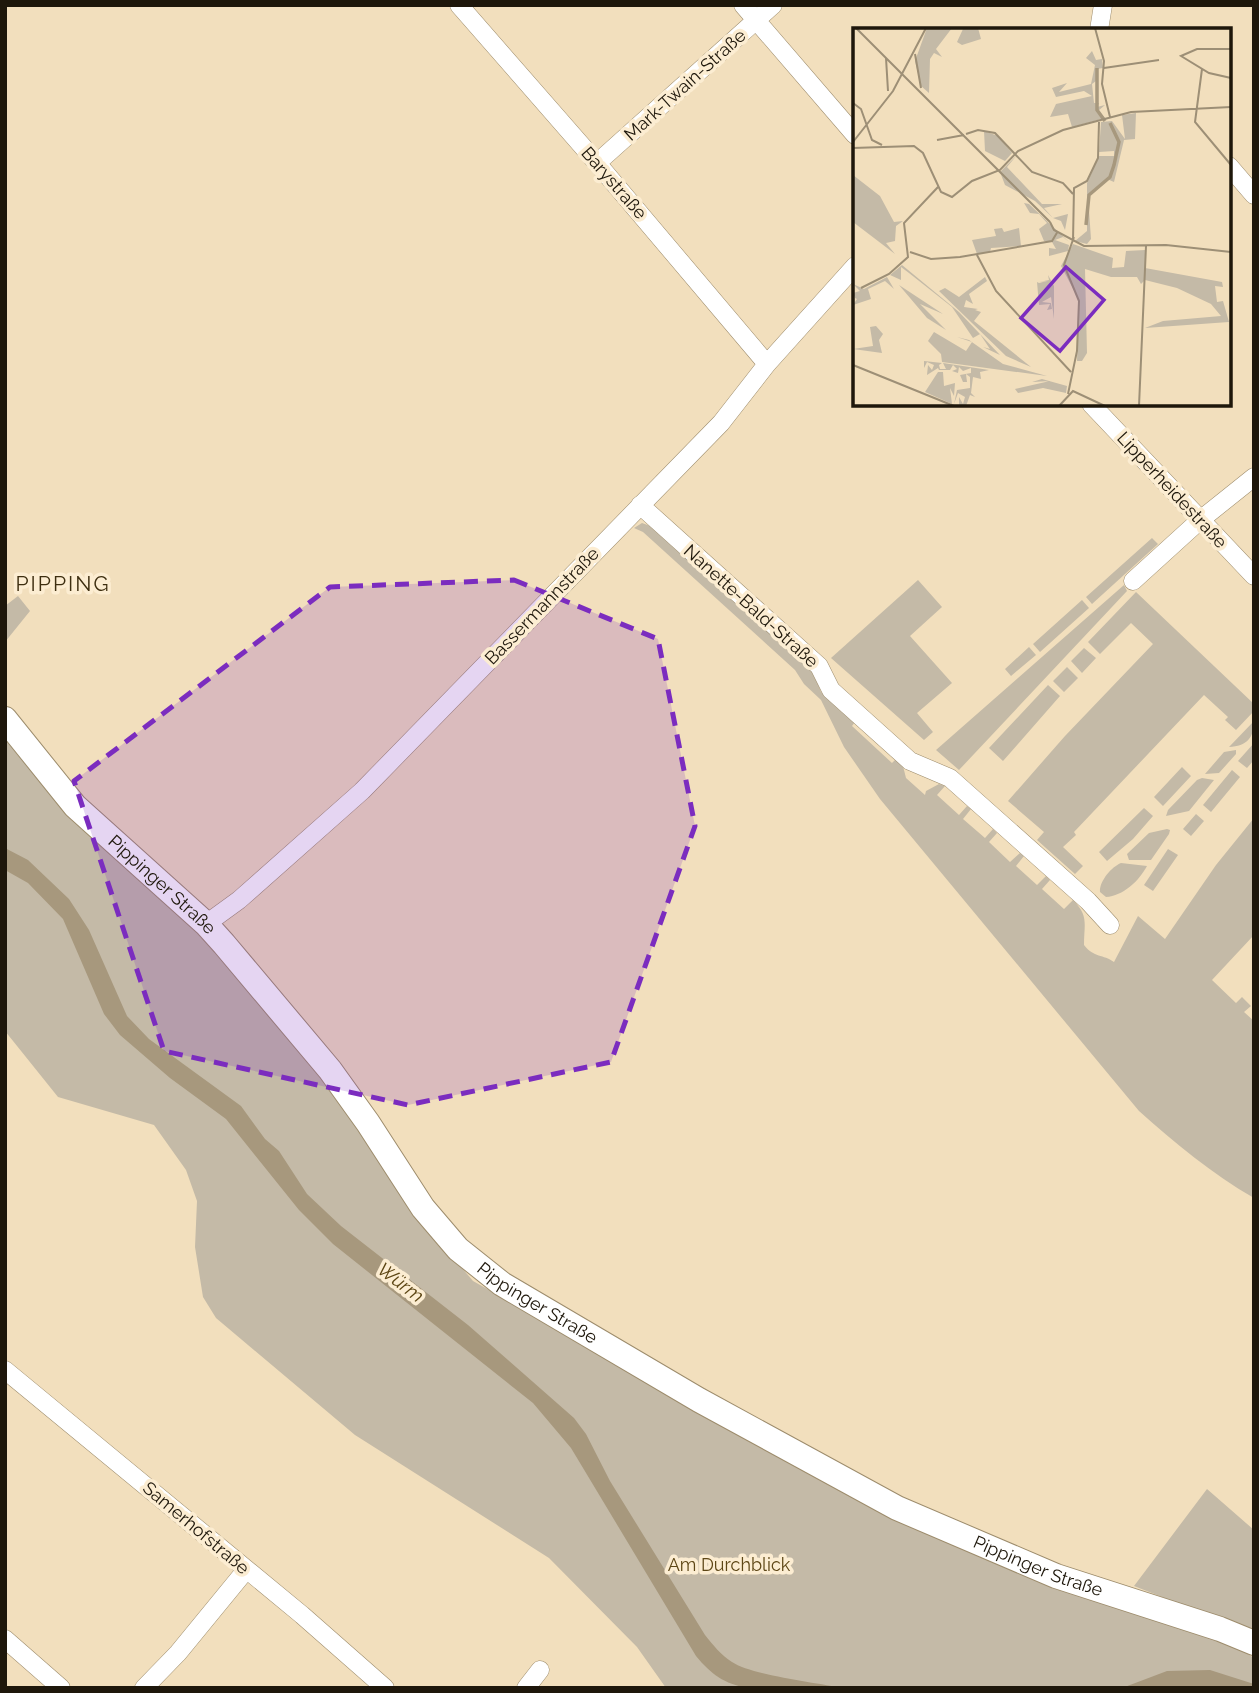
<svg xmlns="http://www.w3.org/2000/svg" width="1259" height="1693" viewBox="0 0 1259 1693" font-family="Raleway,sans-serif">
<rect width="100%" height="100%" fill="#f2dfbd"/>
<!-- green -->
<path fill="#c4baa7" d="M 642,523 L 653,527 L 812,669 L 821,692 L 855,722 L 852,726 L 892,763 L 896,759 L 903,766 L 906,778 L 925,795 L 926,791 L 939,784 L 945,786 L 937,795 L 959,815 L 967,806 L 971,809 L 963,819 L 985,838 L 993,829 L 997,833 L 989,842 L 1010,862 L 1020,853 L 1024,856 L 1016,866 L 1037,885 L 1046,876 L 1050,880 L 1042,889 L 1064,909 L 1073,900 C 1089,916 1084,924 1084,945 C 1094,958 1103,954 1114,962 L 1138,916 L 1165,939 L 1216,865 L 1254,818 L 1254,935 L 1212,980 L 1236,1003 L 1242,997 L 1251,1006 L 1244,1012 L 1254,1021 L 1254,1198 C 1212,1174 1175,1143 1139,1111 L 880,799 L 844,747 L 821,700 L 804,684 L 795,670 L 643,532 L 634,528 Z
M 1152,538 L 1158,544 L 1092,604 L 1086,597 Z
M 918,580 L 942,607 L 910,636 L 952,683 L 917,713 L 933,732 L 924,740 L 831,658 Z
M 1124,585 L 1127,591 L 959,770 L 936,750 Z
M 1136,592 L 1254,704 L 1254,711 L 1236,730 L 1225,720 L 1228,717 L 1204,695 L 1074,832 L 1076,835 L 1063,847 L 1083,866 L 1075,874 L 1037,840 L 1044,832 L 1008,801 L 1065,736 L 1153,644 L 1131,623 L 1100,654 L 1088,642 Z
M 18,596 L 30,611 L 5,642 L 5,606 Z
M 1082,600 L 1089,608 L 1040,652 L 1033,644 Z
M 1029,647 L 1036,655 L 1011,676 L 1005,669 Z
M 1084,648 L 1096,658 L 1082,673 L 1071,661 Z
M 1067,667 L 1078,678 L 1064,692 L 1053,681 Z
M 1048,685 L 1060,696 L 1003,761 L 989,748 Z
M 1254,721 C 1254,738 1247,746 1229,747 Z
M 5,736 L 181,914 L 309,1057 L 417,1215 L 473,1281 L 816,1474 L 1239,1648 L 1254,1658 L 1254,1688 L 666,1688 L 637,1647 L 549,1558 L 355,1435 L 216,1318 L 203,1297 L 195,1247 L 197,1201 L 186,1170 L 154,1125 L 58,1097 L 5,1031 Z
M 1254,743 L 1254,760 L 1247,768 L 1238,761 Z
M 1236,750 L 1236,754 L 1219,773 L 1205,774 L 1224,752 Z
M 1182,767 L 1191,776 L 1163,806 L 1154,797 Z
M 1232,770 L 1240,777 L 1211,812 L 1203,805 Z
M 1202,778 L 1214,780 L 1189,811 L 1166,816 L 1168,810 L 1197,780 Z
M 1144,808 L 1153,816 L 1133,839 L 1107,861 L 1099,852 Z
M 1196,814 L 1204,821 L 1191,836 L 1183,829 Z
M 1167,829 L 1170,830 L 1169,834 L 1151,860 L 1129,860 L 1127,854 L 1149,833 Z
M 1168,849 L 1178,855 L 1153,891 L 1144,885 Z
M 1121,863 L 1147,866 C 1139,881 1123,896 1106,897 L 1100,892 C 1099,882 1111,867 1121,863 Z
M 1207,1489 L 1254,1530 L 1254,1633 L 1134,1586 Z"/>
<!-- water -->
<path fill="#a7987d" d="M 5,848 L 28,860 L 69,899 L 89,930 L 127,1016 L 149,1039 L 241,1106 L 265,1139 L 279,1151 L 307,1194 L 341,1226 L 468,1325 L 574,1418 L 586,1434 L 610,1481 L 705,1635 C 713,1645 721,1655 732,1662 C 751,1675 817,1683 843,1688 L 748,1688 C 724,1684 711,1674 696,1656 L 571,1448 L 533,1403 L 333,1244 L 299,1210 L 226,1119 L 170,1078 L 120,1035 L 104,1014 L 63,919 L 28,883 L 5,870 Z
M 1210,1670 L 1254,1684 L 1254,1688 L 1122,1688 L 1167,1671 Z"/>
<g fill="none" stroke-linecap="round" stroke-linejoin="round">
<defs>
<path id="minor" d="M 459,5 L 597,163 L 767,364
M 743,5 L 855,135
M 1099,30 L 1103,5
M 597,163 L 773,5
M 1229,166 L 1254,195
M 1091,404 L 1254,576
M 640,505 L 819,666 L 831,690 L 910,761 L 950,778 L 1088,901 L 1110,925
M 1133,581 L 1199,521 L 1254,477
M 206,924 L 239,900 L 362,791 L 721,423 L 767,364 L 855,266
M 5,1370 L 302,1615 L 385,1688
M 5,1639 L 61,1688
M 144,1688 L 178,1653 L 246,1570
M 526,1688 L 540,1670"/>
<g id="secondary">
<path id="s1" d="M 5,719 L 75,806 L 206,924 L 224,944 L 330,1070 L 368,1123 L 423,1208 L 458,1249 L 502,1284 L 699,1400 L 897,1508 L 1056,1576 L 1220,1629 L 1254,1643"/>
</g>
</defs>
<!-- minor casing -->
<use href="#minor" stroke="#9d8c6c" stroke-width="19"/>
<!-- secondary casing -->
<use href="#secondary" stroke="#9d8c6c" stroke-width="26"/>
<!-- minor -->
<use href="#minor" stroke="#fff" stroke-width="18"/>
<!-- secondary -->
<use href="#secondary" stroke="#fff" stroke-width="24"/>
</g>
<!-- marked area -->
<path fill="#7b2cbf" fill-opacity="0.2" stroke="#7b2cbf" stroke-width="5" stroke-dasharray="14 9" stroke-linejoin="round" d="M 514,580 L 658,639 L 695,826 L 611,1062 L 408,1105 L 164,1051 L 74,781 L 330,587 Z"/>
<g text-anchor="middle" stroke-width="7" stroke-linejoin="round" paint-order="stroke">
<!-- street labels -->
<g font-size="18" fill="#1e170b" stroke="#fcedd2">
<text transform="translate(685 85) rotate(-42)" y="6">Mark-Twain-Straße</text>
<text transform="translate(614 183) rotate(49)" y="6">Barystraße</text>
<text transform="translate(1172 490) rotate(47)" y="6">Lipperheidestraße</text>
<text transform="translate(542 606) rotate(-46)" y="6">Bassermannstraße</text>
<text transform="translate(751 606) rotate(42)" y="6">Nanette-Bald-Straße</text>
<text dy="6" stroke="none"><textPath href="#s1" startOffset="229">Pippinger Straße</textPath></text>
<text dy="6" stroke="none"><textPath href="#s1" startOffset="796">Pippinger Straße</textPath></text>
<text transform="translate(196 1528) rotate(40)" y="6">Samerhofstraße</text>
<text dy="6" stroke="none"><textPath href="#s1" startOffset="1363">Pippinger Straße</textPath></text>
</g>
<!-- park labels -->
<g font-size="18" fill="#5d4615" stroke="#fcedd2">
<text x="729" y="1571">Am Durchblick</text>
</g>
<!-- water labels -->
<g font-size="19" font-style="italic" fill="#5c4513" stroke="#fcedd2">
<text transform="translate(401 1282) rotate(37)" y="7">Würm</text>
</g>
<!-- quarter labels -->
<g font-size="21" letter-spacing="2" fill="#3d2e10" stroke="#fcedd2">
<text x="63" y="591">PIPPING</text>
</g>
</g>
<!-- overview -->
<g transform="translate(853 28)">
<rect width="378" height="378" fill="#f2dfbd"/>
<path d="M 74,0 L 99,0 L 83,21 L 89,29 L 81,25 L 77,31 L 76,65 L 68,58 L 62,33 ZM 125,0 L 128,11 L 109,17 L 104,14 L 110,1 ZM 239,23 L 243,32 L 249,31 L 250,40 L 244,41 L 243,53 L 239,56 L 241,75 L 246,75 L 244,79 L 252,77 L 245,83 L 252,90 L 219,99 L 215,86 L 197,89 L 203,76 L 239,68 L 231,63 L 203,69 L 199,60 L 214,55 L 206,64 L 238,56 L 242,37 L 233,30 ZM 283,85 L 282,111 L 271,112 L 261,154 L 254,151 L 235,168 L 238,211 L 234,216 L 222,213 L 234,203 L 234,155 L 246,128 L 261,128 L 261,123 L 246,124 L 248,94 L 259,93 L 272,111 L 269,87 ZM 131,103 L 145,108 L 159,125 L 152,133 L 132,123 ZM 164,127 L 154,139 L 189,176 L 209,176 L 191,180 L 200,190 L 215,186 L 212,202 L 208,193 L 200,190 L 182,173 L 152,157 L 147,144 ZM 0,147 L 27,168 L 41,194 L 50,193 L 43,198 L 42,213 L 33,215 L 42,226 L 0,194 ZM 171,175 L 176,176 L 216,214 L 210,209 L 202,212 L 216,217 L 215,223 L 196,228 L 196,220 L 203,221 L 199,214 L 191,213 L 186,201 L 194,195 L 186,186 L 177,185 ZM 149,200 L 151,204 L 166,200 L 168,218 L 138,220 L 137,224 L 124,226 L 119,212 L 143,208 L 141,201 ZM 220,216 L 260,230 L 259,240 L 271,239 L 273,223 L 292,222 L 292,240 L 369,254 L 370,259 L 362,258 L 364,274 L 370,273 L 376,294 L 292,300 L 310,293 L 368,288 L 358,276 L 324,260 L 292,252 L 288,256 L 284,249 L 258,249 L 232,241 L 234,325 L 229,333 L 224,333 L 226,272 L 208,238 ZM 49,237 L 106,284 L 147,327 L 130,319 L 137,321 L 127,306 L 120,310 L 99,279 L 56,245 L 48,239 L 48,252 L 37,247 ZM 195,247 L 201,258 L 201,291 L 198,269 L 189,274 L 198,275 L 199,281 L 194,282 L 197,276 L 186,277 L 184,254 L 186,255 L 194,253 L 186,254 L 196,252 ZM 34,249 L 41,261 L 32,253 L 15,261 L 18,271 L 0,277 L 4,271 L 2,270 L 0,265 L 7,263 L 0,256 L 11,261 ZM 132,249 L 134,253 L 116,266 L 120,276 L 113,272 L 111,279 L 125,281 L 122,282 L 128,284 L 121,293 L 178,339 L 153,328 L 86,263 L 92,260 L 106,269 ZM 46,257 L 90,286 L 67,276 L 93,302 L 74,290 ZM 23,298 L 30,306 L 26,312 L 29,325 L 0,321 L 20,318 L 17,299 ZM 81,304 L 113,323 L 119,314 L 104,309 L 116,312 L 150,336 L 194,348 L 89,334 L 88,326 L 75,313 ZM 71,333 L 89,335 L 86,337 L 87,341 L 93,341 L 90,335 L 136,342 L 127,344 L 128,351 L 120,349 L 118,365 L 122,369 L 117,367 L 113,378 L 106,378 L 106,369 L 110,376 L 112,369 L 105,365 L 101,376 L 104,362 L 117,360 L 117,349 L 113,346 L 114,354 L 110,354 L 107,347 L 118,345 L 118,340 L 110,343 L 106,339 L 105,345 L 99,343 L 104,341 L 100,337 L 97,342 L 86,342 L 85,340 L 74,347 L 75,337 L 79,342 L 81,337 L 74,334 L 71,340 ZM 85,344 L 90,344 L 91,358 L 102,355 L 101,368 L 97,360 L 99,376 L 72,364 ZM 189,351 L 214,358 L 213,365 L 190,360 L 165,365 L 162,361 L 197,353 L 179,354 Z" fill="#c4baa7"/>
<path fill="none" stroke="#a7987d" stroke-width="3.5" d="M 244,40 L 244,82 L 252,93M 233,197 L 236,167 L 257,149 L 261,137 L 266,114 L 257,95"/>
<path fill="none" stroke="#9d8f76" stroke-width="2" d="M 3,0 L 197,194M 242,0 L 251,33 L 249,56 L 257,89M 378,21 L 344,21 L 328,28 L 356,45 L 378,50M 62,26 L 68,60M 33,30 L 35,63M 251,40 L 306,32M 349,41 L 342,94 L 378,137M 0,75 L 8,81 L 19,112 L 29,117M 113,106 L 125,102 L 142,105 L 179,144 L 210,155 L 220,166M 84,112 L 111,107M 0,114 L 40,63 L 73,0M 0,120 L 61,118 L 70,125 L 88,164 L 99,169 L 119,153 L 147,142 L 165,123 L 210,102 L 278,84 L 378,79M 197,194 L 201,202 L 231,218 L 313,217 L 378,224M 220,213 L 221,160 L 234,153 L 245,130 L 246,94M 57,224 L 78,231 L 107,229 L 199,213 L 205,203M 124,227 L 143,263 L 218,344M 8,260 L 36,246 L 55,229 L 51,195 L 85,159M 0,337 L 101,378M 215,366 L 224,323 L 226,273 L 211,237 L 221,209M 206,378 L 220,363 L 252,378M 286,378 L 293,218"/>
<path fill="#7b2cbf" fill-opacity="0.15" stroke="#7b2cbf" stroke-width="3.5" d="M 213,239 L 251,272 L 207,323 L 168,290 Z"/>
<rect width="378" height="378" fill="none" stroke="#1e170b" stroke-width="3.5"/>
</g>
<!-- border -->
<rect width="1259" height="1693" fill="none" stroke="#1e170b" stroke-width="14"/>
</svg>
